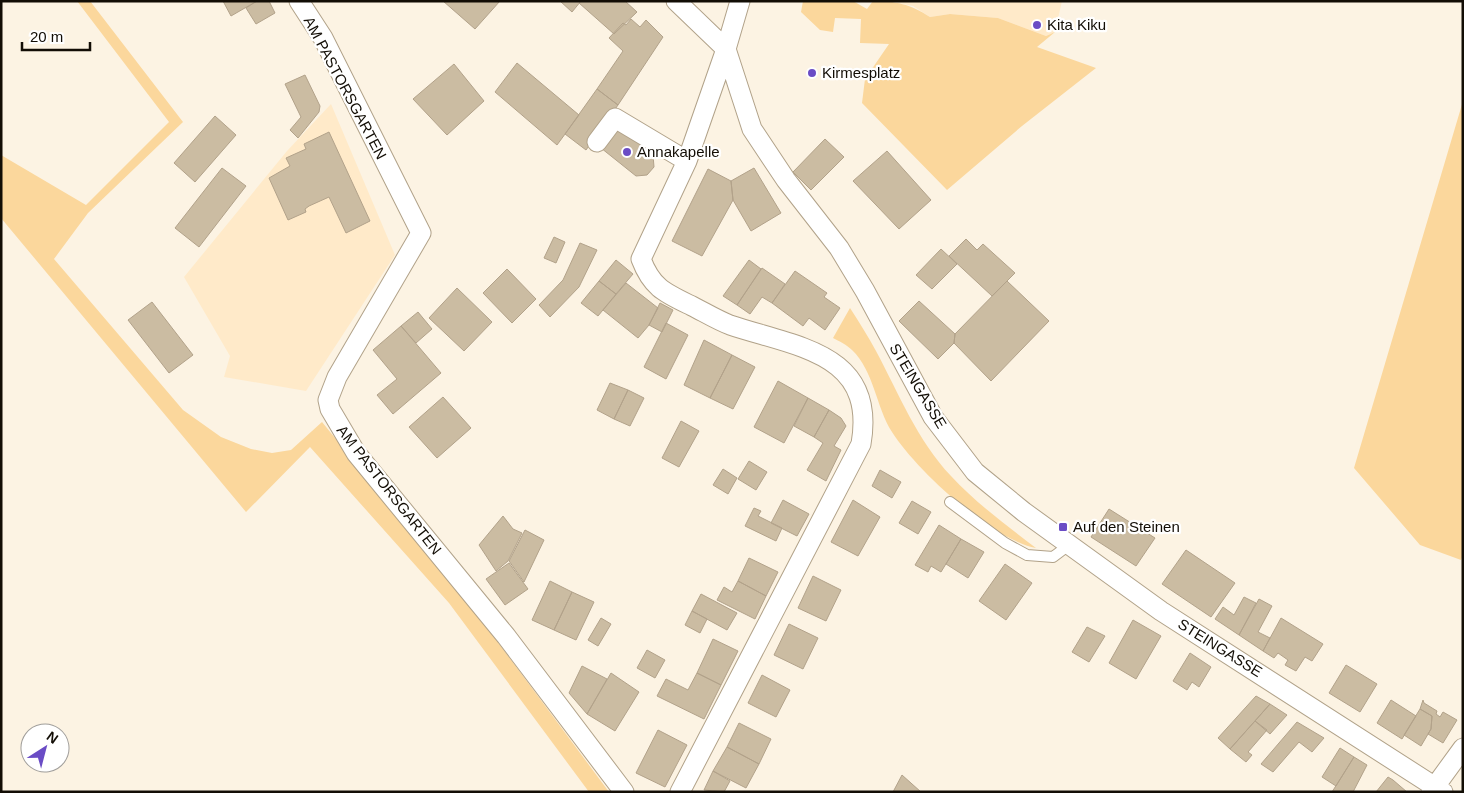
<svg xmlns="http://www.w3.org/2000/svg" width="1464" height="793" viewBox="0 0 1464 793" font-family="Helvetica,sans-serif">
<rect width="100%" height="100%" fill="#fcf3e3"/>
<!-- built -->
<path fill="#ffeac9" d="M 888,1 L 1062,1 L 1055,32 L 1046,36 L 998,18 L 950,14 L 930,17 L 913,6 Z
M 331,104 L 395,255 L 306,391 L 224,377 L 230,356 L 184,277 L 287,151 Z"/>
<!-- green -->
<path fill="#fbd79c" d="M 77,1 L 90,1 L 183,122 L 88,213 L 54,259 L 183,410 L 221,437 L 251,449 L 272,453 L 291,450 L 322,422 L 463,595 L 609,792 L 589,792 L 449,603 L 310,447 L 246,512 L 1,218 L 1,155 L 86,205 L 169,122 Z
M 803,1 L 853,1 L 867,9 L 873,1 C 896,1 910,4 930,17 L 950,14 L 998,18 L 1046,36 L 1055,32 L 1037,47 L 1096,68 L 1022,126 L 947,190 L 862,103 L 865,79 L 889,44 L 860,43 L 861,19 L 835,18 L 833,32 L 820,30 L 801,12 Z
M 1463,101 L 1463,555 L 1461,560 L 1420,545 L 1354,468 Z
M 850,308 C 859,322 868,336 876,351 C 899,394 917,440 951,476 C 976,503 1006,525 1036,548 C 991,539 917,471 892,432 C 876,407 874,371 852,350 C 847,345 839,341 833,338 Z"/>
<!-- building -->
<path fill="#cbbca2" stroke="#b2a28a" d="M 223,1 L 257,1 L 231,16 Z
M 257,1 L 269,1 L 275,13 L 256,24 L 246,8 Z
M 443,1 L 500,1 L 475,29 Z
M 560,1 L 581,1 L 572,12 Z
M 581,1 L 625,1 L 637,12 L 614,34 L 579,3 Z
M 631,19 L 640,27 L 646,20 L 663,37 L 618,105 L 597,89 L 623,51 L 609,38 L 623,23 L 626,25 Z
M 517,63 L 579,115 L 557,145 L 495,92 Z
M 454,64 L 484,101 L 447,135 L 413,99 Z
M 305,75 L 320,106 L 319,112 L 298,138 L 290,130 L 301,117 L 285,84 Z
M 597,89 L 618,105 L 586,150 L 565,134 Z
M 215,116 L 236,135 L 195,182 L 174,163 Z
M 618,127 L 653,155 L 654,167 L 647,175 L 636,176 L 601,148 Z
M 329,132 L 370,221 L 346,233 L 329,197 L 309,206 L 305,209 L 306,212 L 288,220 L 269,178 L 290,166 L 286,158 L 306,149 L 304,144 Z
M 825,139 L 844,157 L 811,190 L 793,172 Z
M 887,151 L 931,200 L 899,229 L 853,181 Z
M 222,168 L 246,186 L 199,247 L 175,228 Z
M 754,168 L 781,213 L 751,231 L 733,200 L 731,181 Z
M 708,169 L 731,181 L 733,200 L 702,256 L 672,241 Z
M 554,237 L 565,242 L 556,263 L 544,258 Z
M 966,239 L 977,250 L 983,244 L 1015,273 L 992,296 L 949,256 Z
M 580,243 L 597,250 L 579,287 L 550,317 L 539,305 L 563,280 Z
M 941,249 L 957,264 L 932,289 L 916,275 Z
M 616,260 L 633,274 L 616,294 L 599,281 Z
M 749,260 L 761,269 L 737,305 L 723,296 Z
M 762,268 L 785,284 L 772,303 L 762,297 L 750,314 L 737,305 Z
M 507,269 L 536,299 L 512,323 L 483,293 Z
M 795,271 L 827,293 L 824,297 L 840,308 L 825,330 L 809,318 L 803,326 L 772,303 Z
M 599,281 L 616,294 L 598,316 L 581,303 Z
M 1007,281 L 1049,321 L 991,381 L 954,343 L 955,334 Z
M 626,283 L 658,308 L 649,325 L 638,338 L 603,310 Z
M 457,288 L 492,322 L 464,351 L 429,318 Z
M 919,301 L 955,334 L 954,343 L 938,359 L 899,321 Z
M 152,302 L 193,355 L 169,373 L 128,320 Z
M 660,303 L 673,310 L 662,332 L 649,325 Z
M 418,312 L 432,329 L 416,343 L 401,326 Z
M 666,323 L 688,335 L 666,379 L 644,367 Z
M 401,326 L 441,373 L 393,414 L 377,395 L 397,379 L 373,350 Z
M 704,340 L 732,355 L 710,398 L 684,385 Z
M 732,355 L 755,367 L 733,409 L 710,398 Z
M 778,381 L 808,398 L 784,443 L 754,427 Z
M 610,383 L 628,390 L 614,419 L 597,410 Z
M 628,390 L 644,398 L 630,426 L 614,419 Z
M 443,397 L 471,428 L 437,458 L 409,427 Z
M 808,398 L 829,410 L 814,437 L 794,426 Z
M 829,410 L 841,418 L 846,426 L 834,446 L 841,450 L 826,481 L 807,470 L 823,443 L 814,437 Z
M 681,421 L 699,431 L 679,467 L 662,458 Z
M 749,461 L 767,472 L 756,490 L 738,479 Z
M 723,469 L 737,478 L 728,494 L 713,485 Z
M 880,470 L 901,482 L 892,498 L 872,486 Z
M 783,500 L 809,514 L 797,536 L 771,523 Z
M 853,500 L 880,517 L 858,556 L 831,542 Z
M 912,501 L 931,512 L 918,534 L 899,523 Z
M 754,508 L 761,511 L 758,516 L 782,528 L 776,541 L 745,526 Z
M 1109,509 L 1155,538 L 1136,566 L 1091,537 Z
M 503,516 L 513,529 L 522,533 L 508,561 L 496,571 L 479,545 Z
M 939,525 L 961,539 L 941,572 L 931,566 L 928,572 L 915,565 Z
M 525,530 L 544,540 L 524,582 L 509,561 Z
M 961,539 L 984,552 L 968,578 L 946,564 Z
M 1186,550 L 1235,583 L 1211,617 L 1162,584 Z
M 749,558 L 778,572 L 766,596 L 738,581 Z
M 509,563 L 528,589 L 505,605 L 486,579 Z
M 1005,564 L 1032,583 L 1006,620 L 979,601 Z
M 813,576 L 841,590 L 826,621 L 798,608 Z
M 550,581 L 572,592 L 554,630 L 532,620 Z
M 738,581 L 766,596 L 755,619 L 717,600 L 724,587 L 732,592 Z
M 572,592 L 594,602 L 576,640 L 554,630 Z
M 701,594 L 737,613 L 727,630 L 692,611 Z
M 1244,597 L 1256,603 L 1239,635 L 1215,619 L 1223,607 L 1234,615 Z
M 1259,599 L 1272,606 L 1258,632 L 1270,638 L 1263,651 L 1239,635 Z
M 692,611 L 707,619 L 700,633 L 685,625 Z
M 601,618 L 611,624 L 598,646 L 588,640 Z
M 1281,618 L 1323,644 L 1312,661 L 1305,657 L 1296,671 L 1285,665 L 1288,660 L 1278,653 L 1274,658 L 1263,651 Z
M 1133,620 L 1161,636 L 1136,679 L 1109,663 Z
M 789,624 L 818,638 L 803,669 L 774,655 Z
M 1087,627 L 1105,636 L 1089,662 L 1072,652 Z
M 713,639 L 738,651 L 721,685 L 697,673 Z
M 647,650 L 665,660 L 655,678 L 637,668 Z
M 1190,653 L 1211,667 L 1199,687 L 1192,682 L 1187,690 L 1173,681 Z
M 1346,665 L 1377,684 L 1360,712 L 1329,693 Z
M 582,666 L 607,679 L 587,714 L 569,693 Z
M 611,673 L 639,692 L 615,731 L 587,714 Z
M 697,673 L 721,685 L 704,719 L 657,696 L 666,679 L 688,690 Z
M 762,675 L 790,690 L 776,717 L 748,703 Z
M 1256,696 L 1270,704 L 1230,749 L 1218,738 Z
M 1391,700 L 1416,716 L 1402,739 L 1377,723 Z
M 1423,700 L 1424,703 L 1437,711 L 1436,714 L 1440,717 L 1443,712 L 1457,720 L 1443,743 L 1428,734 L 1431,729 L 1432,716 L 1420,709 Z
M 1270,704 L 1287,715 L 1270,734 L 1255,721 Z
M 1420,709 L 1432,716 L 1431,729 L 1421,746 L 1404,735 Z
M 1255,721 L 1267,730 L 1248,752 L 1252,755 L 1246,762 L 1230,749 Z
M 1297,722 L 1324,738 L 1312,752 L 1299,742 L 1273,772 L 1261,764 Z
M 739,723 L 771,739 L 759,764 L 727,747 Z
M 658,730 L 687,745 L 665,787 L 636,773 Z
M 727,747 L 759,764 L 746,788 L 713,771 Z
M 1340,748 L 1354,757 L 1336,786 L 1322,777 Z
M 1354,757 L 1367,765 L 1353,792 L 1332,792 Z
M 713,771 L 730,781 L 724,792 L 704,790 Z
M 902,775 L 921,792 L 893,792 Z
M 1388,777 L 1393,780 L 1407,792 L 1376,792 Z"/>
<g fill="none" stroke-linecap="round" stroke-linejoin="round">
<defs>
<path id="lane" d="M 950,502 L 1005,543 L 1027,555 L 1053,557 L 1069,545"/>
<path id="street" d="M 299,1 L 323,38 L 421,233 L 337,377 L 328,400 L 330,409 L 356,453 L 506,636 L 624,792
M 676,1 L 726,49 L 752,129 L 786,180 L 839,248 L 865,291 L 933,417 L 975,472 L 1024,512 L 1161,611 L 1443,792
M 597,142 L 615,118 L 687,161
M 680,792 L 861,444 C 877,352 795,347 730,325 C 717,320 704,312 692,306 C 665,293 652,288 641,259 L 687,161 L 726,49 L 740,1
M 1431,792 L 1463,748"/>
</defs>
<!-- lane casing -->
<use href="#lane" stroke="#b1a289" stroke-width="12"/>
<!-- street casing -->
<use href="#street" stroke="#b1a289" stroke-width="21"/>
<!-- lane -->
<use href="#lane" stroke="#fff" stroke-width="10"/>
<!-- street -->
<use href="#street" stroke="#fff" stroke-width="19"/>
</g>
<!-- markers -->
<g fill="#6a4cc5" stroke="#fff" stroke-width="2">
<circle cx="1037" cy="25" r="5"/>
<circle cx="812" cy="73" r="5"/>
<circle cx="627" cy="152" r="5"/>
<rect x="1058" y="522" width="10" height="10" rx="2.5"/>
</g>
<g text-anchor="middle" stroke-width="4.5" stroke-linejoin="round" paint-order="stroke">
<!-- poi labels -->
<g font-size="15" fill="#120d05" stroke="#fff" text-anchor="start">
<text x="1047" y="30">Kita Kiku</text>
<text x="822" y="78">Kirmesplatz</text>
<text x="637" y="157">Annakapelle</text>
<text x="1073" y="532">Auf den Steinen</text>
</g>
<!-- street labels -->
<g font-size="15" fill="#120d05" stroke="#fff">
<text transform="translate(345 88) rotate(62)" y="5">AM PASTORSGARTEN</text>
<text transform="translate(918 386) rotate(59)" y="5">STEINGASSE</text>
<text transform="translate(389 490) rotate(52)" y="5">AM PASTORSGARTEN</text>
<text transform="translate(1220 648) rotate(32)" y="5">STEINGASSE</text>
</g>
</g>
<!-- border -->
<rect width="1464" height="793" fill="none" stroke="#120d05" stroke-width="5"/>
<!-- north arrow -->
<g transform="translate(45 748) rotate(36)"><circle r="24" fill="#ffffff" stroke="#a09e9b"/>
<path d="M0-4L9 19L0 12L-9 19Z" fill="#6a4cc5"/>
<text y="-8" font-size="14" font-weight="bold" text-anchor="middle" fill="#120d05">N</text>
</g>
<!-- scale -->
<path d="M22 42v8h68v-8" fill="none" stroke="#120d05" stroke-width="2.5"/>
<text x="30" y="42" font-size="15" fill="#120d05" stroke="#ffffff" stroke-width="4" paint-order="stroke">20 m</text>
</svg>
